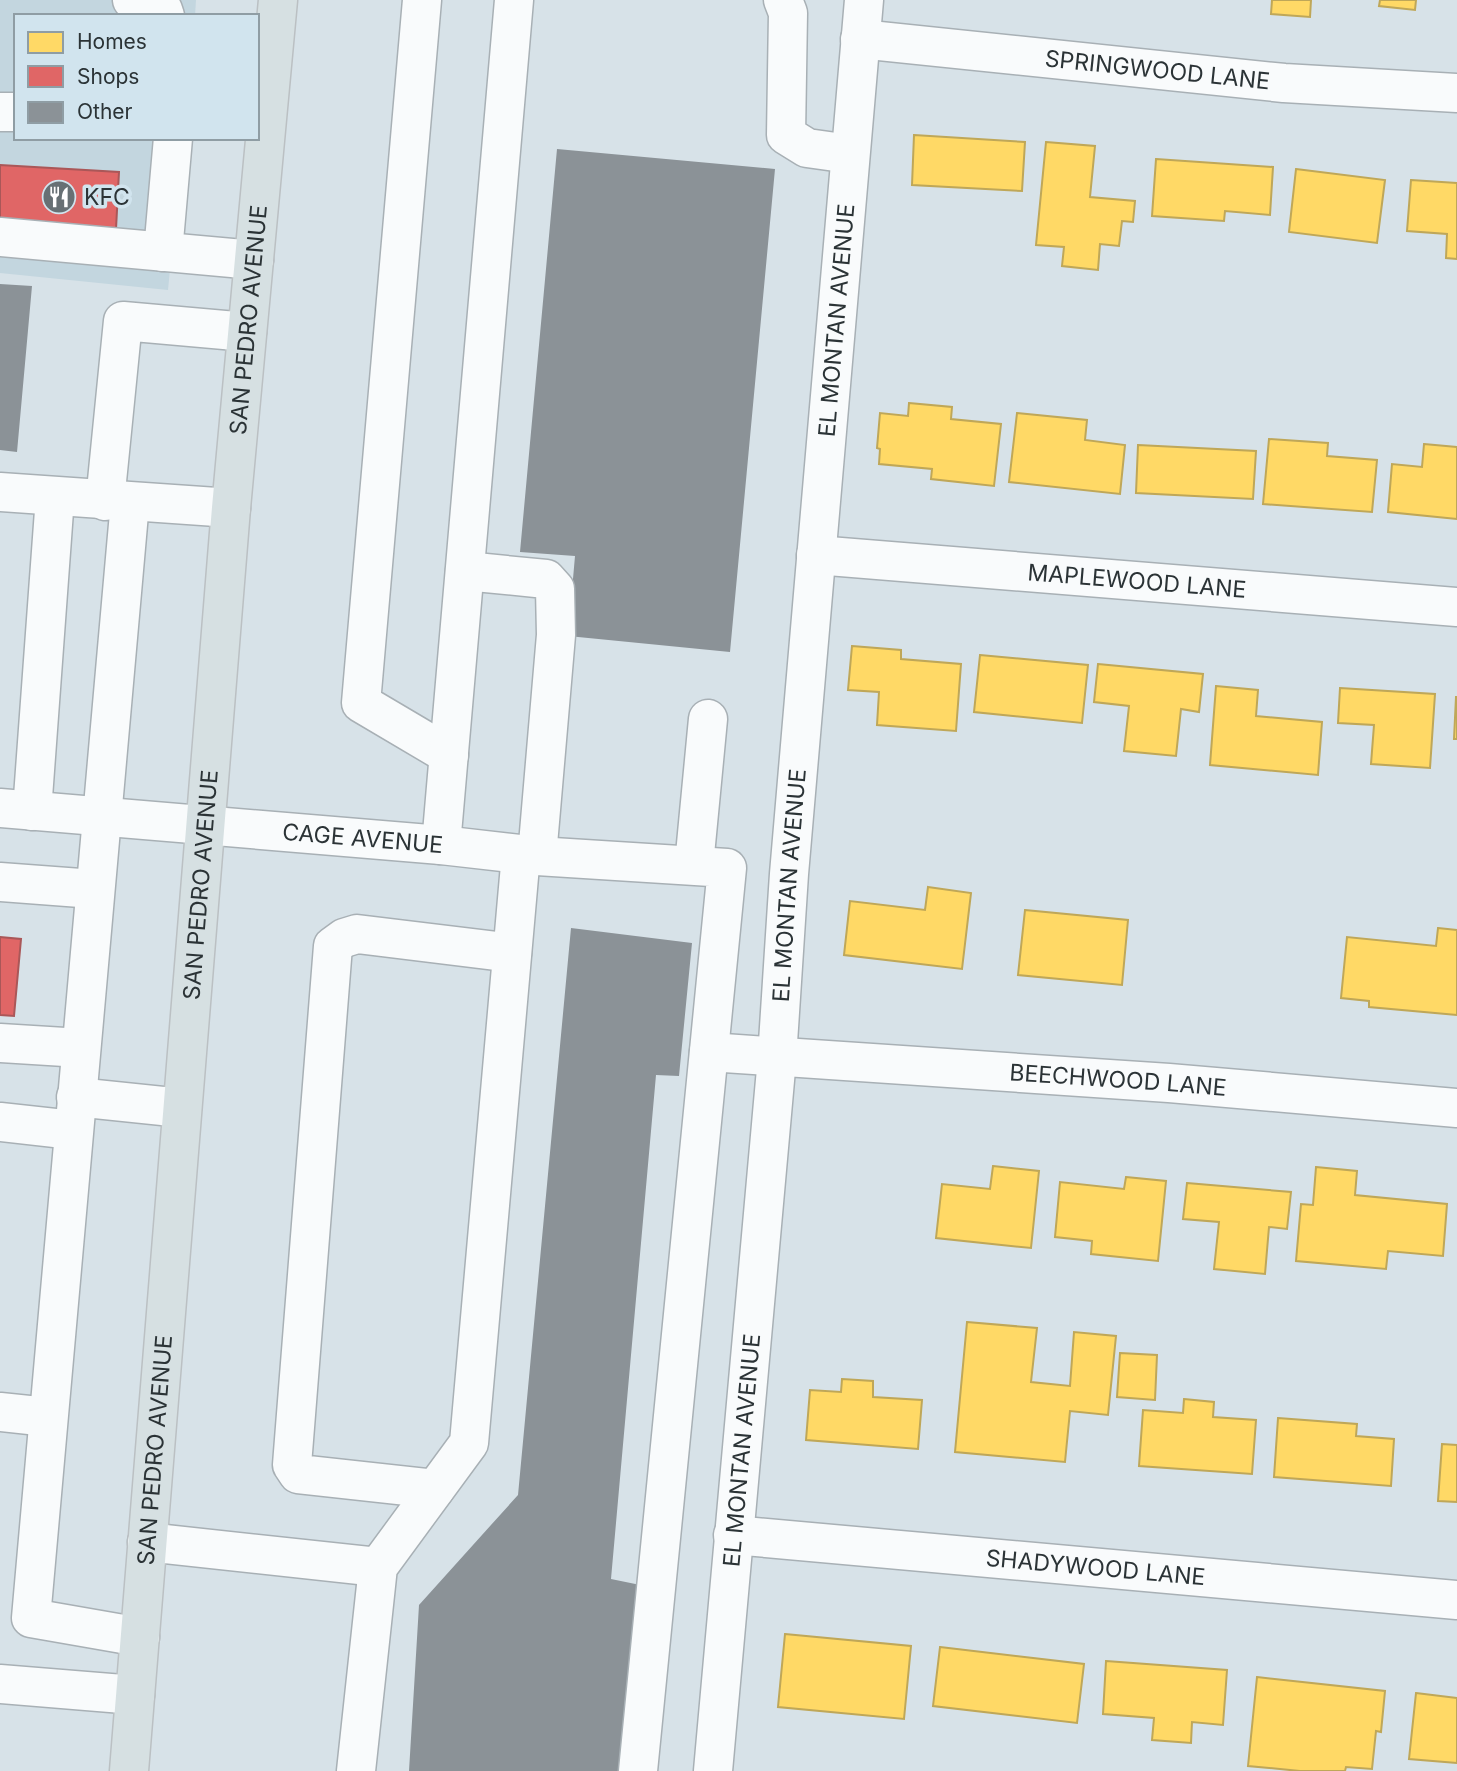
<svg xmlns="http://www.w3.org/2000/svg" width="1457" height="1771" viewBox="0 0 1457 1771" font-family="Inter,sans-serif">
<rect width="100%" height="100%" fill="#d7e2e8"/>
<!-- built -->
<path fill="#c3d6df" d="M 0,0 L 196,0 L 195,16 L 16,16 L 16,138 L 183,138 L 168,290 L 0,273 Z"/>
<!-- homes -->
<path fill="#ffd966" stroke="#bfa758" stroke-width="2" d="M 1272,0 L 1311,0 L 1310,17 L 1271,14 Z
M 1380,0 L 1416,0 L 1415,10 L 1379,6 Z
M 914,135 L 1025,142 L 1022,191 L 912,185 Z
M 1046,142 L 1095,146 L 1090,197 L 1135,201 L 1133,222 L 1122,221 L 1119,246 L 1100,244 L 1098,270 L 1062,266 L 1064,247 L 1036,245 Z
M 1156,159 L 1273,167 L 1270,215 L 1225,211 L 1224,221 L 1152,216 Z
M 1296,169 L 1385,180 L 1377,243 L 1289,232 Z
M 1411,180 L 1457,183 L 1457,259 L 1446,258 L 1447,234 L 1407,231 Z
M 909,403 L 952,407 L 951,419 L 1001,424 L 994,486 L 931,479 L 932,469 L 879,464 L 880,449 L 877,448 L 880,413 L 908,416 Z
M 1017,413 L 1087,420 L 1085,440 L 1125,445 L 1120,494 L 1009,482 Z
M 1269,439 L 1328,443 L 1327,456 L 1377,460 L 1372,512 L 1263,504 Z
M 1424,444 L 1457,447 L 1457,519 L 1388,512 L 1392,464 L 1422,467 Z
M 1138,445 L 1256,451 L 1253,499 L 1136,493 Z
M 852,646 L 901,650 L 901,659 L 961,664 L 956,731 L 877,725 L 879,692 L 848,690 Z
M 980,655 L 1088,665 L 1082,723 L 974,712 Z
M 1098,664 L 1203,674 L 1199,712 L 1181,709 L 1176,756 L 1124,751 L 1129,706 L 1094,702 Z
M 1216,686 L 1258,690 L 1256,716 L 1322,722 L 1318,775 L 1210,765 Z
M 1340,688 L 1435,694 L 1430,768 L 1371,764 L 1374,725 L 1338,723 Z
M 1456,697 L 1457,697 L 1457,739 L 1454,739 Z
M 928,887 L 971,893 L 962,969 L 844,955 L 850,901 L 925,910 Z
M 1025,910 L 1128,920 L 1122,985 L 1018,975 Z
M 1438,928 L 1457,930 L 1457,1015 L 1369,1007 L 1369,1001 L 1341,998 L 1347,937 L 1436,946 Z
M 993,1166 L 1039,1171 L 1031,1248 L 936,1238 L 942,1184 L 990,1189 Z
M 1316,1167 L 1357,1171 L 1355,1195 L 1447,1204 L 1443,1256 L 1388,1251 L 1386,1269 L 1296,1261 L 1301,1204 L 1313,1205 Z
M 1126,1177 L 1166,1181 L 1158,1261 L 1091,1254 L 1092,1241 L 1055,1237 L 1060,1182 L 1124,1189 Z
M 1187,1183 L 1291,1192 L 1287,1229 L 1269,1227 L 1265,1274 L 1214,1269 L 1219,1222 L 1183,1219 Z
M 967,1322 L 1037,1328 L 1031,1382 L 1070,1386 L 1074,1332 L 1116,1336 L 1108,1415 L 1070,1411 L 1065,1462 L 955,1452 Z
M 1120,1353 L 1157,1355 L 1155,1400 L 1117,1397 Z
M 842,1379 L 873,1381 L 873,1397 L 922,1400 L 918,1449 L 806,1440 L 810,1390 L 841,1392 Z
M 1184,1399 L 1214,1402 L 1213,1417 L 1256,1420 L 1252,1474 L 1139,1466 L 1143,1410 L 1183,1413 Z
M 1278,1418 L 1357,1424 L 1356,1436 L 1394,1439 L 1391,1486 L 1274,1477 Z
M 1442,1444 L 1457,1445 L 1457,1502 L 1438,1501 Z
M 785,1634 L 911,1646 L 904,1719 L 778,1707 Z
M 940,1647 L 1084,1664 L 1077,1723 L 933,1706 Z
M 1106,1661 L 1227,1670 L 1223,1725 L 1192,1722 L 1191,1743 L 1152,1740 L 1154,1718 L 1103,1714 Z
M 1257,1677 L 1385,1691 L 1381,1732 L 1376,1731 L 1372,1769 L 1346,1767 L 1345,1771 L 1300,1771 L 1248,1766 Z
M 1416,1693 L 1457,1698 L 1457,1763 L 1409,1759 Z"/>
<!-- shops -->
<path fill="#e06666" stroke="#aa5758" stroke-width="2" d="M 0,165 L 119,172 L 116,229 L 0,222 Z
M 0,937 L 21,939 L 14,1016 L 0,1015 Z"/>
<!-- building -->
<path fill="#8b9297" d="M 557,149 L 775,169 L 730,652 L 568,636 L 575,556 L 520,552 Z
M 0,284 L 32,286 L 17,452 L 0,450 Z
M 571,928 L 692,943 L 679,1076 L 656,1075 L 611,1579 L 650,1587 L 635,1771 L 409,1771 L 419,1605 L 518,1495 Z"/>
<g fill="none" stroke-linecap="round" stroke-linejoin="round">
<defs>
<g id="minor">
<path d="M 132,0 L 163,10 L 165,16"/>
<path d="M 422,0 L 361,703 L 449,755"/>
<path d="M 783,0 L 788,13 L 786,135 L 807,148 L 850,154"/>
<path id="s1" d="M 860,39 L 1284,83 L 1457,93"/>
<path d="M 0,112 L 16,112"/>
<path d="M 0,237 L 254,260"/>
<path d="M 163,252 L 173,138"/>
<path d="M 0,492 L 231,508"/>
<path d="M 105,501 L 123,321 L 247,332"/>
<path d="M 130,502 L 31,1618 L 140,1637"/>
<path id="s2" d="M 816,555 L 1457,607"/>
<path d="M 465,571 L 546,579 L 555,589 L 556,635 L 537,856"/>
<path id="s3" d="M 0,808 L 441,845 L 537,856 L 727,868 L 638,1771"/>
<path d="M 32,811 L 55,497"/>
<path d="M 441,845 L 514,0"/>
<path d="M 694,865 L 708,719"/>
<path d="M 0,882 L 94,889"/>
<path d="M 0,1043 L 81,1048"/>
<path id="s4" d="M 709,1052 L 1169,1083 L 1457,1108"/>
<path d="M 76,1097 L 182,1108"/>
<path d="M 0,1122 L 73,1130"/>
<path d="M 0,1412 L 48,1417"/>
<path d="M 435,1489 L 298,1474 L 292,1465 L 333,946 L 344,938 L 357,934 L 512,953"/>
<path id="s5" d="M 733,1535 L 1457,1600"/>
<path d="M 147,1542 L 378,1567"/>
<path d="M 0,1684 L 135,1695"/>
<path d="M 356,1771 L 378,1567 L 469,1443 L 521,854"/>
<path id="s6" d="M 713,1771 L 777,1058 L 789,874 L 864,0"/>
</g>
<g id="major">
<path id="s7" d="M 129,1771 L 231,508 L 278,0"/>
</g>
</defs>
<!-- minor casing -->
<use href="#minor" stroke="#a8b0b5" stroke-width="41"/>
<!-- major casing -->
<use href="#major" stroke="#bbc0c3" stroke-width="41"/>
<!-- minor -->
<use href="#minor" stroke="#f9fbfc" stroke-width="38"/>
<!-- major -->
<use href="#major" stroke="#d6e0e2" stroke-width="38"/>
</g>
<!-- icons -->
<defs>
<symbol id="restaurant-disc" viewBox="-11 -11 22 22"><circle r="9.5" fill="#677074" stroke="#d1e4ee"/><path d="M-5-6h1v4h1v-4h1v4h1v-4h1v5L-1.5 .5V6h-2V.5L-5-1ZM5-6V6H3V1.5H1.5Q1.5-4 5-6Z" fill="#fff"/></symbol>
</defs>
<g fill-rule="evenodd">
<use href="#restaurant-disc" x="40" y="178" width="38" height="38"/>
</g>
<g text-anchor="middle" stroke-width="7" stroke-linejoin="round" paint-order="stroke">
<!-- street labels -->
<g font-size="23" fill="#2b3336" stroke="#d1e4ee">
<text dy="8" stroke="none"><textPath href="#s1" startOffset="299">SPRINGWOOD LANE</textPath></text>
<text dy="8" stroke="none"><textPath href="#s7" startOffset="1456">SAN PEDRO AVENUE</textPath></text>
<text dy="8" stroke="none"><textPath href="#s6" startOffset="1456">EL MONTAN AVENUE</textPath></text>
<text dy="8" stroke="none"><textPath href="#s2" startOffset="322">MAPLEWOOD LANE</textPath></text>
<text dy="8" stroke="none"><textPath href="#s3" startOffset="364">CAGE AVENUE</textPath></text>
<text dy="8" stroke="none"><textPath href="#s7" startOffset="889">SAN PEDRO AVENUE</textPath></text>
<text dy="8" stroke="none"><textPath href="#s6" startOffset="889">EL MONTAN AVENUE</textPath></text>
<text dy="8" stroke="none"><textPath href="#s4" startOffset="410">BEECHWOOD LANE</textPath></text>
<text dy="8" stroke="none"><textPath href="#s7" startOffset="322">SAN PEDRO AVENUE</textPath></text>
<text dy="8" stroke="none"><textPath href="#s6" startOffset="322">EL MONTAN AVENUE</textPath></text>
<text dy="8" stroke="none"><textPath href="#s5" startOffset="364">SHADYWOOD LANE</textPath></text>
</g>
<!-- poi labels -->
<g font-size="23" fill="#2b3336" stroke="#d1e4ee" text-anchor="start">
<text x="84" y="205">KFC</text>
</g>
</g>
<!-- legend -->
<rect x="14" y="14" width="245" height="126" fill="#d1e4ee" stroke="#8f9da4" stroke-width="2"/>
<rect x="28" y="32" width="35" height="21" fill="#ffd966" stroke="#8f9da4" stroke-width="2"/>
<text x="77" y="49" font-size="21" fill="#2b3336">Homes</text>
<rect x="28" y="66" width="35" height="21" fill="#e06666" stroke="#8f9da4" stroke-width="2"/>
<text x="77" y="84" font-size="21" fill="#2b3336">Shops</text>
<rect x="28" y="102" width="35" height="21" fill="#8b9297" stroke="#8f9da4" stroke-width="2"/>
<text x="77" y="119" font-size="21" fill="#2b3336">Other</text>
</svg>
